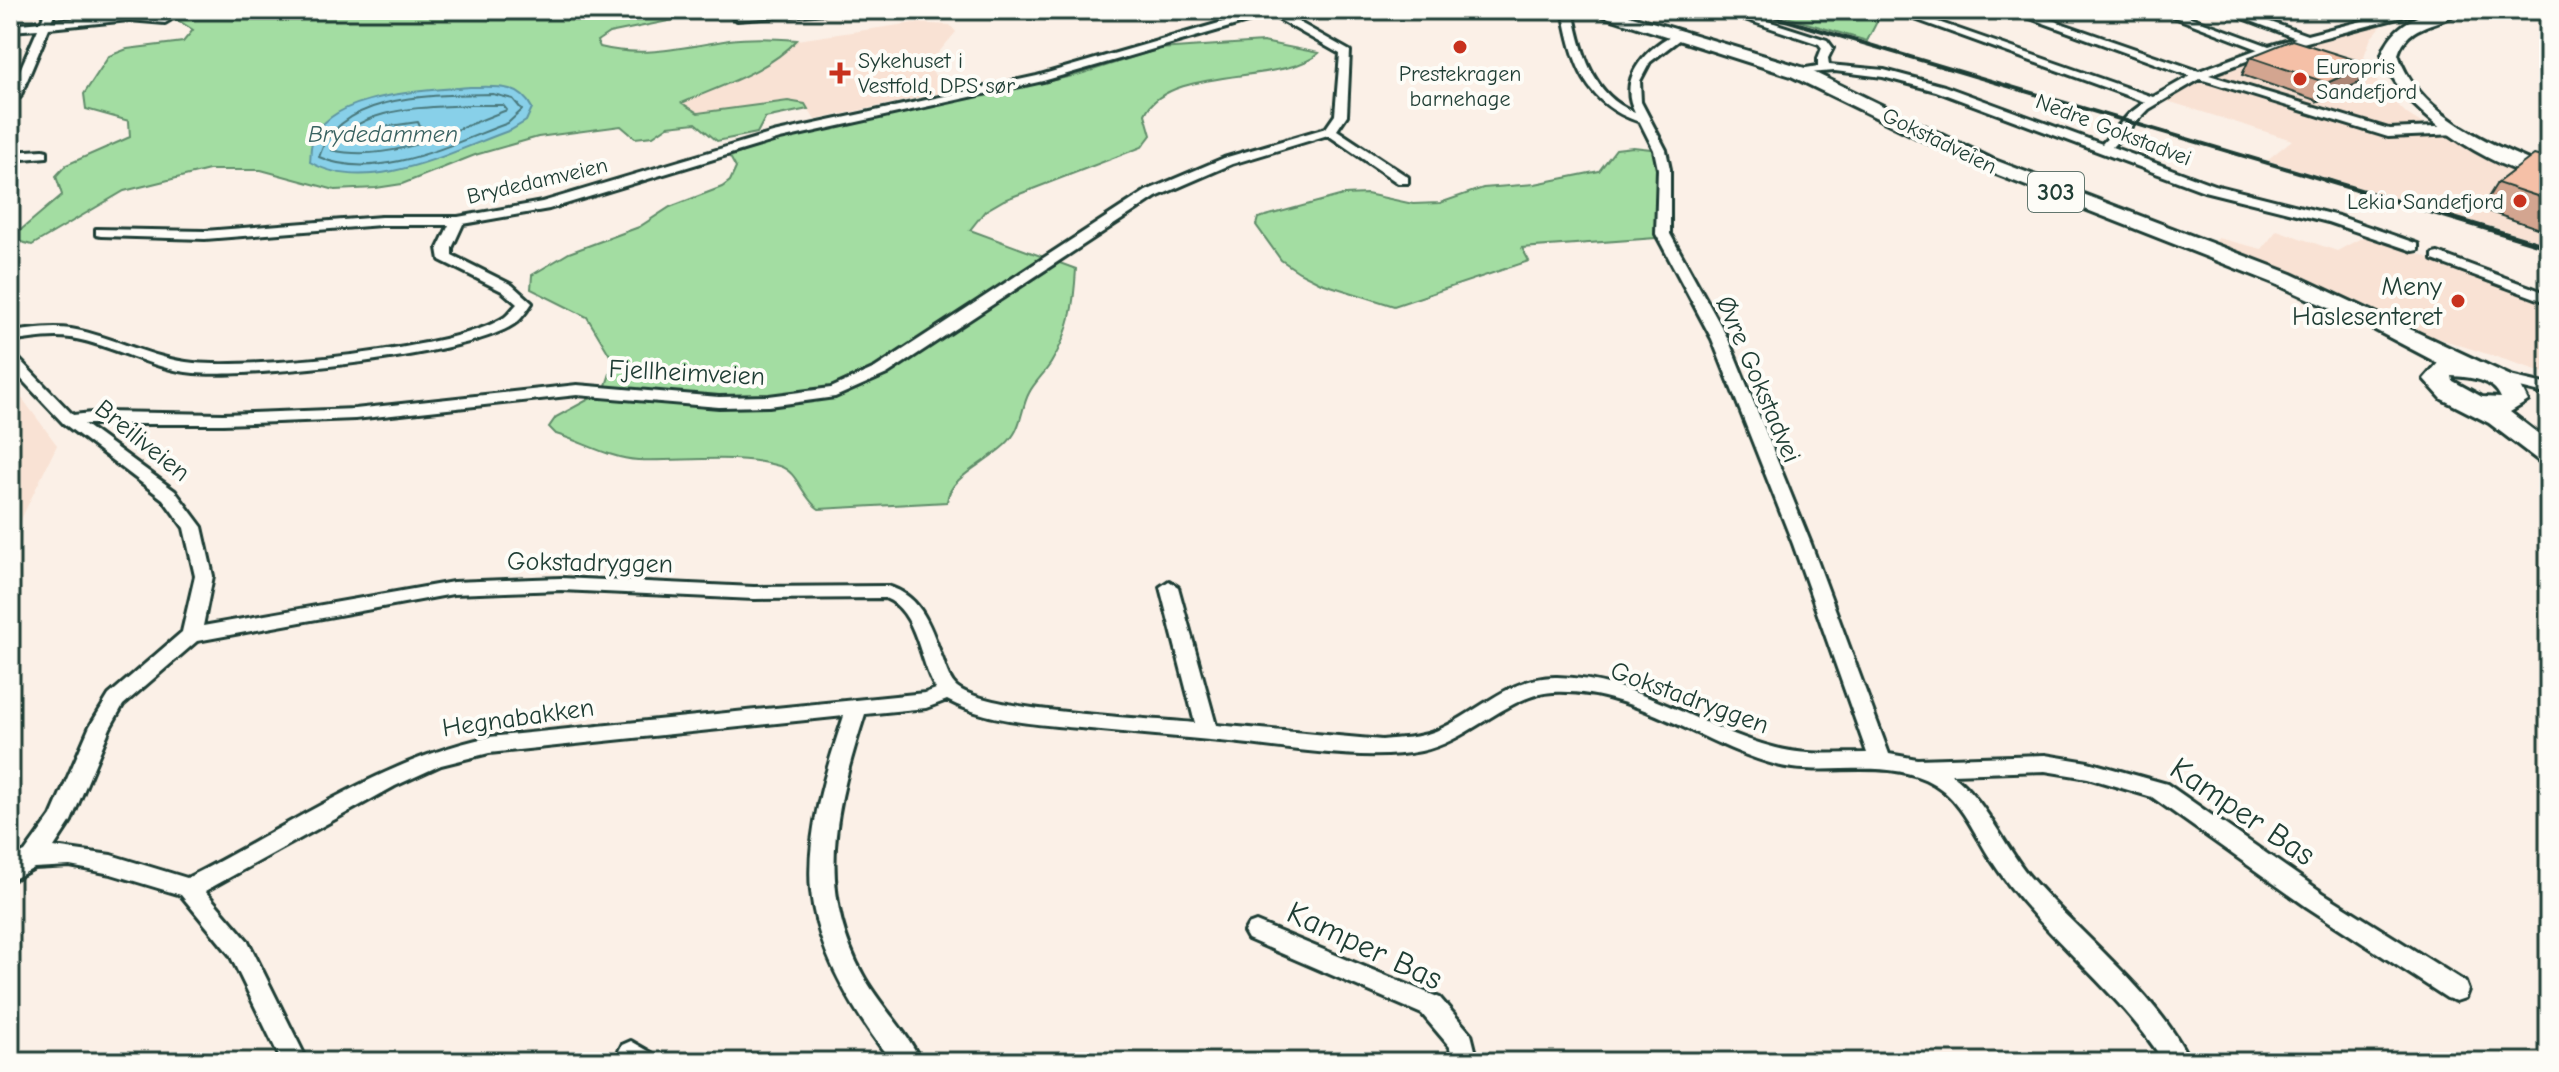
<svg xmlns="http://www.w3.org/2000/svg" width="2559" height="1072" viewBox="0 0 2559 1072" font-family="'Comic Neue',sans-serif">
<rect width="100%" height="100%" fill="#fbf0e7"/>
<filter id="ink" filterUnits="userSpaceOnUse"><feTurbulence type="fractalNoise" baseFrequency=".0125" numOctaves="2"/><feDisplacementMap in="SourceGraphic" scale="16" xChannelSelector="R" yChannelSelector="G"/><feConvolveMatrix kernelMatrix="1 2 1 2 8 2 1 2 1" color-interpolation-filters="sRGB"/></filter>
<g filter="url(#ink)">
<!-- built -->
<path fill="#f9e2d4" d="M 2377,21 L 2385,22 L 2371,38 L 2364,56 L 2380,87 L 2407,114 L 2429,128 L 2549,184 L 2549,244 L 2267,160 L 2292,140 L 2161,99 L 2215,69 L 2299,40 Z
M 913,23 L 950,25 L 956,32 L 927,66 L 948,91 L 815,120 L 805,104 L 788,101 L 698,113 L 682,103 L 735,80 L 787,50 L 797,40 Z
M 2277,230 L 2337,251 L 2367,235 L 2549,302 L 2549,374 L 2422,333 L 2213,243 L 2218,238 L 2262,249 Z
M 10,382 L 57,445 L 10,542 Z"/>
<!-- green -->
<path fill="#a3dda2" stroke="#618d6b" stroke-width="2" d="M 113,10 L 674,10 L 693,16 L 609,33 L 597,41 L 600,47 C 644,58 686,47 729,40 C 751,37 775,38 797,40 C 769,71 720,86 682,103 L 698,113 L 788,101 L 805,104 L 808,109 L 765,118 L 757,133 L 717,141 L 696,123 L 668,126 L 653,136 L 635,138 L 621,126 L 538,137 L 475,155 L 402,184 L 376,188 L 335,190 L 261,170 L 209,170 L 124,191 L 32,245 L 10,239 L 62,195 L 56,176 L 66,165 L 130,137 L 129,121 L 86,109 L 84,94 L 109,56 L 127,49 L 183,42 L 193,30 L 176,19 L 133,17 L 128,11 Z
M 1763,10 L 1883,10 L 1867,41 Z
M 1263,42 L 1319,53 C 1286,85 1168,65 1145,114 L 1151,135 L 1142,147 L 1004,200 L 985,211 L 970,230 L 1076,269 C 1074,305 1070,332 1051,363 C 1044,374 1034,383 1029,393 C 1022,406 1022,422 1014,434 C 998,460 949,473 947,502 L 819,509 C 802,498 798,471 779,466 C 738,453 680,462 638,460 C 609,458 583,442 556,434 L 549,427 L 556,417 L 604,391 L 614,362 L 587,317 L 531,289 L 532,275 L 569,253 L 639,227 L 670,207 L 722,187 L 730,181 L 736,168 L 730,157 L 777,139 L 1077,75 L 1159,49 Z
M 1633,147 L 1660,150 L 1664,203 L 1656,238 L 1522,248 L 1529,261 L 1394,306 L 1321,283 L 1299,272 L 1281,260 L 1256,225 L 1258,218 L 1343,195 L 1367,194 L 1413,204 L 1440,203 L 1483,188 L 1535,184 L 1599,171 L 1616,149 Z"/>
<!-- water -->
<path fill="#88d0e9" stroke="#5e95a1" stroke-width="2" d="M 470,87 C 495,87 519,83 532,108 L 526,121 L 511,130 C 454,150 369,197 310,162 C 311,156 310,148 312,143 C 326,92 428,91 470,87 Z"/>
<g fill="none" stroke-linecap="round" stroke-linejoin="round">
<!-- shore -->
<path stroke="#49787c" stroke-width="2" d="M 493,94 L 513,99 L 522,110 L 508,123 C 453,143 377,183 319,157 C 339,92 436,95 493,94 Z
M 470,105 L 503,105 L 507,110 C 450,131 392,164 331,150 C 358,105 424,108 470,105 Z
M 418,122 L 421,129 L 386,141 L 358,141 L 376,128 Z"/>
<defs>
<path id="street" d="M 46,10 L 56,10 L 51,21 C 79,19 149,7 170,20 L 165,23 L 129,20 L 49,28 L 20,97 L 10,99 L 10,93 L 38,29 L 10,31 L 10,25 L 41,22 Z
M 731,10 L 741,10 L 742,14 L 832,10 L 827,13 L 737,20 L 732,17 Z
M 1264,10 L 1277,10 L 1350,51 L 1347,115 L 1337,130 L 1408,177 L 1408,183 L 1398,183 L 1328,135 L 1232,164 L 1156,197 L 887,374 L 835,397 L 769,406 L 719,407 L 577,395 L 355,419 L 223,424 L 84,424 L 175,491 L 202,527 L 213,576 L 203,626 L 453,582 L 561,578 L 754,587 L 887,586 C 923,596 931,629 943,660 C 946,670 950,681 957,687 C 988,712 1148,718 1195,723 L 1160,587 L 1169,581 L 1178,587 L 1216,725 L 1382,740 C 1400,738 1419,738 1436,731 C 1477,714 1510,676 1557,677 C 1637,678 1701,729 1776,748 C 1806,756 1837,753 1867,753 L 1793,544 L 1712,339 L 1656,234 L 1658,169 L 1654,150 L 1640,122 C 1584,104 1573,62 1563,10 L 1573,10 C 1581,51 1592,96 1635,112 C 1616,77 1649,45 1680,31 L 1684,32 L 1684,36 L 1650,62 L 1640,81 L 1641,102 L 1666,150 L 1670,169 L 1670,234 L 1728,339 L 1811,544 L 1889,754 L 1917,759 L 2045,755 L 2088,762 L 2167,784 L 2323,893 L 2465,982 L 2468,990 L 2465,998 L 2456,1001 L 2447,998 L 2307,907 L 2152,797 L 2088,778 L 2045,771 L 1951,774 C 1986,800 2002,843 2029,876 C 2076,931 2162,998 2190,1062 L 2164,1062 C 2117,987 2040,935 1992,861 C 1975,835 1962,801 1934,784 C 1887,756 1827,778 1777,765 C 1702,745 1633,688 1553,692 C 1509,694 1469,741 1421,751 C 1365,763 1279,746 1220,741 C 1178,737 1133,733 1090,729 C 1043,724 989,723 947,700 L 926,708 L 865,714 C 836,804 815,887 863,975 C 879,1005 908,1032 921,1062 L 892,1062 C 855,1014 817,953 811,891 C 806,833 826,770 844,716 L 489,753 L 441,765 L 395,786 L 205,891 L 248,941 L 308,1062 L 282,1062 L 230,955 L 181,895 L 111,874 L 70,866 L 34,868 L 10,881 L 10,859 L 25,852 L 51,816 L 90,726 L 109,695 L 182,632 L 195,576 L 184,528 L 163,499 L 63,423 L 10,367 L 10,353 L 15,355 L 73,415 L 102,412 L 223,414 L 355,409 L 577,385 L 719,397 L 769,396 L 831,388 L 875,368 L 1146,191 L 1224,158 L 1326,128 L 1335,115 L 1340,54 L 1271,15 L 1043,81 L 780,139 L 549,209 L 463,224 L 452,248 L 452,255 L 512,285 L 532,303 C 528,309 523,317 517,322 C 475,356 252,378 194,373 C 151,369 113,345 71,338 C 51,335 30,339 10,342 L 10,332 C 30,330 50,326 71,329 C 113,336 151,359 194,363 C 255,369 456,350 505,317 C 509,314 513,308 517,304 L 502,291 L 440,260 L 438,248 L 449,225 L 381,225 L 205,239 L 101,236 L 96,235 L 96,229 L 205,231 L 381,217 L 458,217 L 542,202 L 773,133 L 1037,76 ZM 561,590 L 754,599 L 885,598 C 918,611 919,662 936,689 L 925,693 L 489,737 C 379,761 287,828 187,878 L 111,855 L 54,847 L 71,821 L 110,728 L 123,705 L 197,641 L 453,594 Z
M 1718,10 L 1733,10 L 1827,40 L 1833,48 L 1828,58 L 1829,65 L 1884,70 L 1944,86 L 2102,144 L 2129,114 L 2145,102 L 1912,18 L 1921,16 L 2153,97 L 2190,76 L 2008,10 L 2023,10 L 2199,71 L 2258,49 L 2156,10 L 2171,10 L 2269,46 L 2296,38 L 2222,10 L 2237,10 L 2307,35 L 2366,20 L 2342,10 L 2357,10 L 2378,17 L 2413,10 L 2413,14 L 2276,50 L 2209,75 L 2389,129 L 2458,126 L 2464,130 L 2458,134 L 2388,137 L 2200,79 L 2149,109 L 2112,147 L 2214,185 L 2338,216 L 2418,244 L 2418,250 L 2413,251 L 2328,222 L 2204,191 L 1936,91 L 1883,77 L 1835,71 L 1794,74 L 1794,70 L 1818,66 L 1818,58 L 1822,48 L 1819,44 Z
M 43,150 L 47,151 L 47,157 L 10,160 L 10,152 Z
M 2438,253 L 2549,294 L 2549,303 L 2433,260 L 2433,254 Z
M 2497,373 L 2549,385 L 2549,395 L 2491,381 L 2489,378 Z
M 1256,922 L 1440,998 L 1471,1034 L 1478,1062 L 1452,1062 L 1450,1047 L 1422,1014 L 1248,939 L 1244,932 L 1248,925 Z
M 631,1041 L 652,1053 L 656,1062 L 622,1061 L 618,1053 L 622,1045 Z"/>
<path id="secondary" d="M 2438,10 L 2462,10 C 2440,27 2409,21 2398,54 C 2418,117 2493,144 2549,169 L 2549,181 C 2490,167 2400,114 2382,54 C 2392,27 2412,17 2438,10 Z"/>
<path id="primary" d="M 1584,10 L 1612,10 L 1805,68 L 1992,159 L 2292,274 L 2517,379 L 2528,401 L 2510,412 L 2549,442 L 2549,464 L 2539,461 L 2489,423 L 2442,399 L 2424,379 L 2438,363 L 2360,322 L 2276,284 L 1978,167 L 1791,76 ZM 2452,376 C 2469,377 2494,379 2501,398 L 2482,397 L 2453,381 Z"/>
</defs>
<!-- street casing -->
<use href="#street" stroke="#1f3d34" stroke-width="6"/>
<!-- secondary casing -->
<use href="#secondary" stroke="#1f3d34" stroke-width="6"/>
<!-- primary casing -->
<use href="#primary" stroke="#1f3d34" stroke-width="6"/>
<!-- street -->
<use href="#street" fill="#fdfcf7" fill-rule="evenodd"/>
<!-- secondary -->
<use href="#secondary" fill="#fdfcf7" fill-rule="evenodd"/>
<!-- primary -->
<use href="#primary" fill="#fdfcf7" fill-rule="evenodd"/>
<!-- rail-far1 -->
<path stroke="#1f3d34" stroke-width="4" d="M 1752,10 L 2332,182"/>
<!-- rail -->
<path stroke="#1f3d34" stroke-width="5" d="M 2325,180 L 2549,247"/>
</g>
<!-- wall -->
<path fill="#d3a590" stroke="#1f3d34" stroke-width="2" d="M 2250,57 L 2359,83 L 2318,101 L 2242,75 Z
M 2549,159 L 2549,232 L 2481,209 L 2497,183 Z"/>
<!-- shaded-wall -->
<path fill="#ac8675" stroke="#1f3d34" stroke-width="2" d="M 2368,64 L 2359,83 L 2318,101 L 2327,83 Z"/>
<!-- building -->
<path fill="#f5c0a7" stroke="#1f3d34" stroke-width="2" d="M 2292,40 L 2368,64 L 2327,83 L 2250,57 Z
M 2534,155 L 2549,159 L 2549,200 L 2497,183 Z"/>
</g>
<!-- markers -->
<g fill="#c8321e" stroke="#fdfcf7" stroke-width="3">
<circle cx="1460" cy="47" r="8"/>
<path d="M836 61h8v8h8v8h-8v8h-8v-8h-8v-8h8z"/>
<circle cx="2300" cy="79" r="8"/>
<circle cx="2520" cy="201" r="8"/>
<circle cx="2458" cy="301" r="8"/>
</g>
<g text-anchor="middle" stroke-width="8" stroke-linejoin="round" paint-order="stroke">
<!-- far-poi labels -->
<g font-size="22" fill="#1f3d34" stroke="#fdfcf7" text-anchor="start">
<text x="858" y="68">Sykehuset i<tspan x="858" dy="25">Vestfold, DPS sør</tspan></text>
<text x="2316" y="74">Europris<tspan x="2316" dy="25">Sandefjord</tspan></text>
<text x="1460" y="81" text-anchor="middle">Prestekragen<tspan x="1460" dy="25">barnehage</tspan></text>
<text x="2504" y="209" text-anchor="end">Lekia Sandefjord</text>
</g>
<!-- far-street labels -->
<g font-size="22" fill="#1f3d34" stroke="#fdfcf7">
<text transform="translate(2114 129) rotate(21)" y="8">Nedre Gokstadvei</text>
<text transform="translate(1940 140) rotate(26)" y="8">Gokstadveien</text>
<text transform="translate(537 180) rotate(-13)" y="8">Brydedamveien</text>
</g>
<!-- far-water labels -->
<g font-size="24" font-style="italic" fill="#396261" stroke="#fdfcf7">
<text x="383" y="142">Brydedammen</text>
</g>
<!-- shield labels -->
<rect fill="#fdfcf7" stroke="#62766e" stroke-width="2" x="2028" y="172" width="56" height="40" rx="6"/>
<g font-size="24" font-weight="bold" fill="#1f3d34">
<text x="2056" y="200">303</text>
</g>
<!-- poi labels -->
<g font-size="26" fill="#1f3d34" stroke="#fdfcf7" text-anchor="end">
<text x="2442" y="295">Meny<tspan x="2442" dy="30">Haslesenteret</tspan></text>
</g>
<!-- street labels -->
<g font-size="26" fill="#1f3d34" stroke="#fdfcf7">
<text transform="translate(687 372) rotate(3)" y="9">Fjellheimveien</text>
<text transform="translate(1759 379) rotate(67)" y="9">Øvre Gokstadvei</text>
<text transform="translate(143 440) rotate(39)" y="9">Breiliveien</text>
<text transform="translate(590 562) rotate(1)" y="9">Gokstadryggen</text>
<text transform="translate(1690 697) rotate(20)" y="9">Gokstadryggen</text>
<text transform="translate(518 717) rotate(-8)" y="9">Hegnabakken</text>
</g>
<!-- near-street labels -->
<g font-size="32" fill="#1f3d34" stroke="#fdfcf7">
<text transform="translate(2243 811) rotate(34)" y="11">Kamper Bas</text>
<text transform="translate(1365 945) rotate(25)" y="11">Kamper Bas</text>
</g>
</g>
<!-- margin -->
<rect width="2559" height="1072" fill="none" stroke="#fdfcf7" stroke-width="40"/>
<rect x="20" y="20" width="2519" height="1032" fill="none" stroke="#1f3d34" stroke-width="3" filter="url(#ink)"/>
</svg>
